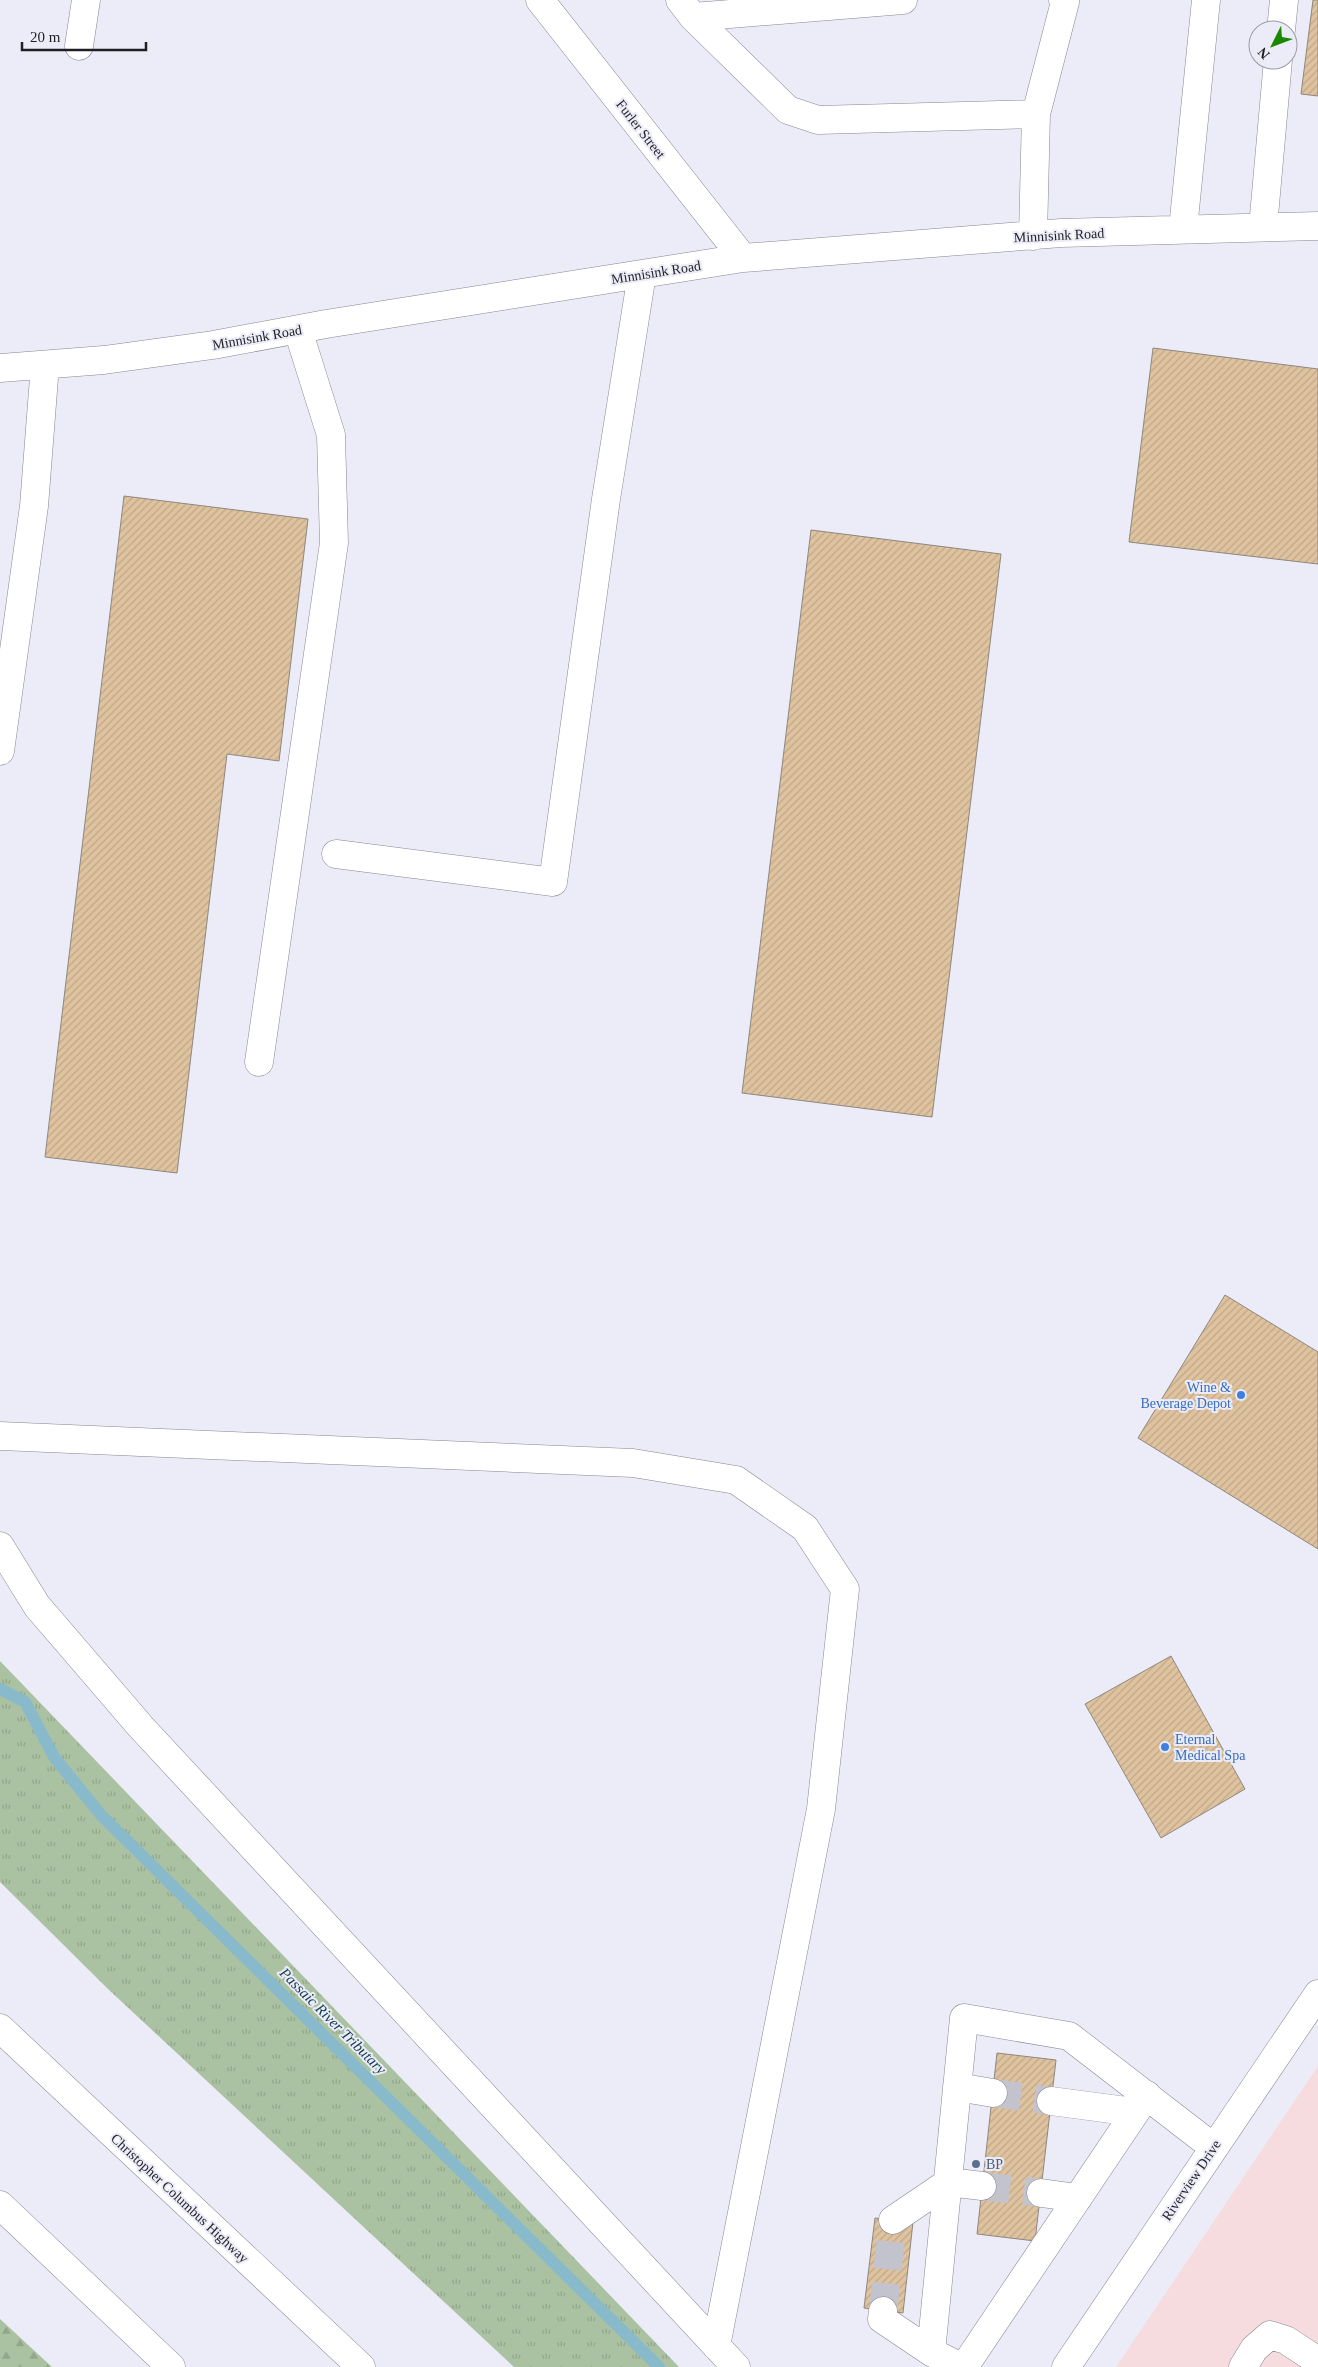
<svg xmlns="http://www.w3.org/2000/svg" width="1318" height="2367" viewBox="0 0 1318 2367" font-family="'Times New Roman',serif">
<defs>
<pattern id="grass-tufts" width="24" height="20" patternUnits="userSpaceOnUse" patternTransform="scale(1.25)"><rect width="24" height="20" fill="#abc2a2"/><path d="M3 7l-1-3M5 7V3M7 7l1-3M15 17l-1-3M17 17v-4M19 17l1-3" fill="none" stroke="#93a68b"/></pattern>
<pattern id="forest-firs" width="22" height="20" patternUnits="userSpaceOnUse" patternTransform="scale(1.25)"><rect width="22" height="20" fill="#abc2a2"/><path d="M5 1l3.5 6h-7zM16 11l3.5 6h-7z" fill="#93a68b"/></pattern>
<pattern id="building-hatch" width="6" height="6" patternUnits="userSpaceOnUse" patternTransform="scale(1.25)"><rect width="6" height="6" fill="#dfc39f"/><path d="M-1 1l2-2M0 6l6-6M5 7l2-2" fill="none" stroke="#bfa789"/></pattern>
</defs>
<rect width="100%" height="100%" fill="#ececf8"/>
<!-- commercial -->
<path fill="#f6dcdf" d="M 1318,2066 L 1318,2367 L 1116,2367 Z"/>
<!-- grass -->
<path fill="url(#grass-tufts)" d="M 0,1661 L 679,2367 L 514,2367 L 108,1989 L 0,1882 Z"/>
<!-- forest -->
<path fill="url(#forest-firs)" d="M 0,2319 L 52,2367 L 0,2367 Z"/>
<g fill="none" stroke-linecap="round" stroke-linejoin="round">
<!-- stream -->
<path stroke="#89bacb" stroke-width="12" d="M 0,1689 L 25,1702 L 54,1757 L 101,1815 L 659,2367"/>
</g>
<!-- building -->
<path fill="url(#building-hatch)" stroke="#8e877e" d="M 1313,0 L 1318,0 L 1318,96 L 1301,94 Z
M 1153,348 L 1318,369 L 1318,564 L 1129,542 Z
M 124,496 L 308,519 L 279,761 L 227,754 L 177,1173 L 45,1157 Z
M 811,530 L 1001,554 L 932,1117 L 742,1093 Z
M 1225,1295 L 1318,1352 L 1318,1549 L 1138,1438 Z
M 1171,1656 L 1245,1789 L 1161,1838 L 1085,1704 Z
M 997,2053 L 1056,2060 L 1035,2241 L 977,2234 Z
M 875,2218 L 913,2222 L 903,2313 L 864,2308 Z"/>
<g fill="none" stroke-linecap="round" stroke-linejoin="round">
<!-- minor-tunnel -->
<path stroke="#c3c3cd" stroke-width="28" stroke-dasharray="28 14" stroke-linecap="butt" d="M 993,2093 L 1051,2101
M 982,2186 L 1041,2193
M 883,2311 L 893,2220"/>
<defs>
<path id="minor" d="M 540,0 L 743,258
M 680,0 L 693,17 L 903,0
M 693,17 L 788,110 L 818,120 L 1036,114
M 1281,30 L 1284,0
M 79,46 L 86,0
M 1263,227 L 1278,60
M 1183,229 L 1206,0
M 1033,236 L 1036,114 L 1065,2 L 1063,0
M 0,368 L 104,360 L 213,345 L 326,324 L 743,258 L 1061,233 L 1318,226
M 0,751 L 34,506 L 45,365
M 336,854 L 553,882 L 606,499 L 642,274
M 259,1062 L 334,543 L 331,435 L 298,330
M 0,1436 L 633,1463 L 736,1480 L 805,1528 L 845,1589 L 821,1809 L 716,2346
M 0,1546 L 37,1606 L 141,1727 L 736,2367
M 957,2087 L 993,2093
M 1051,2101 L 1134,2112
M 1041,2193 L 1078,2198
M 893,2220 L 949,2182 L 982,2186
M 883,2311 L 882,2319 L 931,2352
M 961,2367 L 931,2352 L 964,2018 L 1069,2036 L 1213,2147
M 964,2367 L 1147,2095
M 1243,2367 L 1254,2349 L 1270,2335 L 1286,2340 L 1318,2361"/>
<path id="major" d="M 1066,2367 L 1318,1994"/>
<path id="highway" d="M 0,2028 L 361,2367
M 0,2205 L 171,2367"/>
</defs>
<!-- minor casing -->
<use href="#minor" stroke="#878691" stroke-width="29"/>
<!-- major casing -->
<use href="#major" stroke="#878691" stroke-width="29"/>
<!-- highway casing -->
<use href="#highway" stroke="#878691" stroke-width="29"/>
<!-- minor -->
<use href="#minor" stroke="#fff" stroke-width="28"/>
<!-- major -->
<use href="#major" stroke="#fff" stroke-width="28"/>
<!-- highway -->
<use href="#highway" stroke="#fff" stroke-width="28"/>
</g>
<!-- markers -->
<g fill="#3f7fe0" stroke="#ececf8" stroke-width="2">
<circle cx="1241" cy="1395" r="5"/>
<circle cx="1165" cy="1747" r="5"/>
</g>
<circle fill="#5c6f8a" stroke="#ececf8" stroke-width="2" cx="976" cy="2164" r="5"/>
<g text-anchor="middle" stroke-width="4" stroke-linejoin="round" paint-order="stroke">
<!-- street labels -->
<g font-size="14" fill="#1f1e23" stroke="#ececf8">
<text transform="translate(641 129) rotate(52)" y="5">Furler Street</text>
<text transform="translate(1059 235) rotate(-3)" y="5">Minnisink Road</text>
<text transform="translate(656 272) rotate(-9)" y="5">Minnisink Road</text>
<text transform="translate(257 337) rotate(-10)" y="5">Minnisink Road</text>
<text transform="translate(1191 2180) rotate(-56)" y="5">Riverview Drive</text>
<text transform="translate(180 2198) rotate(43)" y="5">Christopher Columbus Highway</text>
</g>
<!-- shop labels -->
<g font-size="14" fill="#366cbe" stroke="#ececf8" text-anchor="end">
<text x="1231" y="1392">Wine &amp;<tspan x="1231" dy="16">Beverage Depot</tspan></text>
<text x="1175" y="1744" text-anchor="start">Eternal<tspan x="1175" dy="16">Medical Spa</tspan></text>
</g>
<!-- service labels -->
<g font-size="14" fill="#4e5e75" stroke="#ececf8" text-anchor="start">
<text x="986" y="2169">BP</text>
</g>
<!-- water labels -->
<g font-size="15" font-style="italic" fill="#0f3c49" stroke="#ececf8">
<text transform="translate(333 2021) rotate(45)" y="5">Passaic River Tributary</text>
</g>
</g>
<!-- north arrow -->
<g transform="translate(1273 45) rotate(228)"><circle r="24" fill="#ececf8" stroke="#9a9aa3"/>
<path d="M0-4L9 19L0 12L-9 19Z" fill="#1c8802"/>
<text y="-8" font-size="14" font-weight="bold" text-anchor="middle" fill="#1f1e23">N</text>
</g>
<!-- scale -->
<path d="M22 42v8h124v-8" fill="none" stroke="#1f1e23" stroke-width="2.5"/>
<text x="30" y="42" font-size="15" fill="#1f1e23" stroke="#ececf8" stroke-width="4" paint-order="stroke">20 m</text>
</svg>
